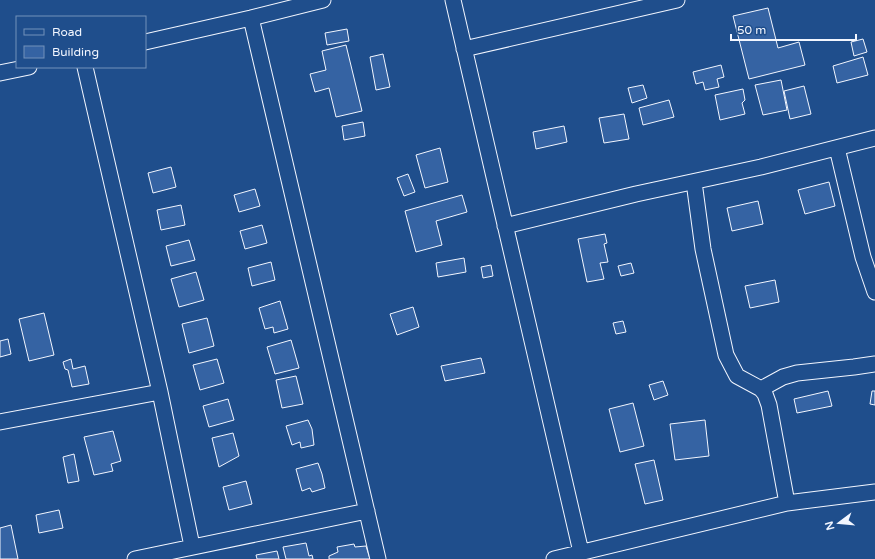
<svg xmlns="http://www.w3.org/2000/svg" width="875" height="559" viewBox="0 0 875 559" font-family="'Varela Round',sans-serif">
<rect width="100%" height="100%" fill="#1f4e8c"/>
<!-- building -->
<path fill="#3563a3" stroke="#f2f6ff" d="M 768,8 L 778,48 L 799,42 L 805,65 L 749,79 L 733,16 Z
M 347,29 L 349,41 L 327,45 L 325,33 Z
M 863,39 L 867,52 L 854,56 L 851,42 Z
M 346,45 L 362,111 L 336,117 L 329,88 L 315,92 L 310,74 L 326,70 L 322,51 Z
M 383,54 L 390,87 L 376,90 L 370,57 Z
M 863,57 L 868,75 L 837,83 L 833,66 Z
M 721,65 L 724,77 L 717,79 L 719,87 L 705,90 L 703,82 L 696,84 L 693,72 Z
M 781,80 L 787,110 L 763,115 L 755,85 Z
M 643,85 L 647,98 L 632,103 L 628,88 Z
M 804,86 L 811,114 L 790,119 L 784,91 Z
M 743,89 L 745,100 L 742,103 L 745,114 L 720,120 L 715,95 Z
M 669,100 L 674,117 L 643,125 L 639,108 Z
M 624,114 L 629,139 L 604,143 L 599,118 Z
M 363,122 L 365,136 L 344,140 L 342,126 Z
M 564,126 L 567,142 L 536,149 L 533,132 Z
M 440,148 L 448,182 L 425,188 L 416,155 Z
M 171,167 L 176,187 L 153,193 L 148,173 Z
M 408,174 L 415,192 L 404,196 L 397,178 Z
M 829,182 L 835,206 L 805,214 L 798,190 Z
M 255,189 L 260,206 L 239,212 L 234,195 Z
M 462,195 L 467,212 L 436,221 L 442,245 L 416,252 L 405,211 Z
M 758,201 L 763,224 L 732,231 L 727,208 Z
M 181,205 L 185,225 L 161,230 L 157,210 Z
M 262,225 L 267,243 L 245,249 L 240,231 Z
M 605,234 L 607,243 L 604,244 L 608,262 L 600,263 L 604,279 L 587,282 L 578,239 Z
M 189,240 L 195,260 L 171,266 L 166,246 Z
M 464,258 L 466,272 L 438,277 L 436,263 Z
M 271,262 L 275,280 L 252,286 L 248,268 Z
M 631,263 L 634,273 L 621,276 L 618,266 Z
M 491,265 L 493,276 L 483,278 L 481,267 Z
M 196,272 L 204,300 L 179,307 L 171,279 Z
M 775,280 L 779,302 L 750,308 L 745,286 Z
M 280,301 L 288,329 L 274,333 L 273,327 L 265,329 L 259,308 Z
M 413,307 L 419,327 L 397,335 L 390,314 Z
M 44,313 L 54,355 L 29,361 L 19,319 Z
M 207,318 L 214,346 L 189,353 L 182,324 Z
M 623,321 L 626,332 L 616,334 L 613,323 Z
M 8,339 L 11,354 L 0,357 L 0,341 Z
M 291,340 L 299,368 L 275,374 L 267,347 Z
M 481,358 L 485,373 L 445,381 L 441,366 Z
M 71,359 L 73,369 L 85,366 L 89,384 L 72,387 L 68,370 L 65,369 L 63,362 Z
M 217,359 L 224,383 L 200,390 L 193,365 Z
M 296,376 L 303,404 L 282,408 L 276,380 Z
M 663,381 L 668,395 L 654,400 L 649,385 Z
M 828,391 L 832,406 L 797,413 L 794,399 Z
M 872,391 L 875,391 L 875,405 L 870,404 Z
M 228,399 L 234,420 L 209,427 L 203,406 Z
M 633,403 L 644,446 L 620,452 L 609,409 Z
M 308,420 L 312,429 L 314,445 L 301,448 L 300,442 L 292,445 L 286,426 Z
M 705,420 L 709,456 L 675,460 L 670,424 Z
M 113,431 L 121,461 L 111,464 L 113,471 L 94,475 L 84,437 Z
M 233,433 L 239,456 L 219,467 L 212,438 Z
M 74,454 L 79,481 L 68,483 L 63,457 Z
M 654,460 L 663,500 L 645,504 L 635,464 Z
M 318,463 L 322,474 L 325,488 L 312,492 L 310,488 L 302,491 L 296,469 Z
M 246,481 L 252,504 L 229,510 L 223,487 Z
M 59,510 L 63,528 L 39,533 L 36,515 Z
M 11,525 L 18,559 L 0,559 L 0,528 Z
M 306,543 L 309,556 L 312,555 L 313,559 L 286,559 L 283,547 Z
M 354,544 L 355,547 L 366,546 L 370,559 L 329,559 L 329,556 L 338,552 L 337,547 Z
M 277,551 L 279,559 L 257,559 L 256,555 Z"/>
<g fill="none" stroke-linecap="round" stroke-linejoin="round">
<defs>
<path id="minor" d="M 453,0 L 581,552
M 251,18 L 378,559
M 145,42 L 251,18 L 323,0
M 464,49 L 677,0
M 85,67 L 160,392 L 192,546
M 0,73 L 29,67
M 837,148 L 863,257 L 875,292
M 694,182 L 703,249 L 726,355 L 737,376 L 761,389 L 765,394 L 769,405 L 787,503
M 505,226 L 636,194 L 761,167 L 875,138
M 761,389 L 783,377 L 797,373 L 854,367 L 875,364
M 0,422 L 160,392
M 135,559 L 367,511
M 554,559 L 787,503 L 875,492"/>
</defs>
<!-- minor casing -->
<use href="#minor" stroke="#f2f6ff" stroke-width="17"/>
<!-- minor -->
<use href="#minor" stroke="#1f4e8c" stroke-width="15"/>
</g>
<!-- legend -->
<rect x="16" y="16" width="130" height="52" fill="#1f4e8c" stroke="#7391ba"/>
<rect x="24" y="29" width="20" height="6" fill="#1f4e8c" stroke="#7391ba"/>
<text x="52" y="36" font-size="12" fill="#f2f6ff">Road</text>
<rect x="24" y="46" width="20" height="12" fill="#3563a3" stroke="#7391ba"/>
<text x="52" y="56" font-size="12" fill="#f2f6ff">Building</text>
<!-- north arrow -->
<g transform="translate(839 523) rotate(254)" stroke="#1f4e8c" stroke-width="3" paint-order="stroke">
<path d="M0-3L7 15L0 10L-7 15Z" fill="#f2f6ff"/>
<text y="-6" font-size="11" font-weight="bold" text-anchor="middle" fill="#f2f6ff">N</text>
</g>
<!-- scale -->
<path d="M731 34v6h125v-6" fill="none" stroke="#f2f6ff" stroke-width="2"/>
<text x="737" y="34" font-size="12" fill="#f2f6ff" stroke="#1f4e8c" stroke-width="3" paint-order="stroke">50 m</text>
</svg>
